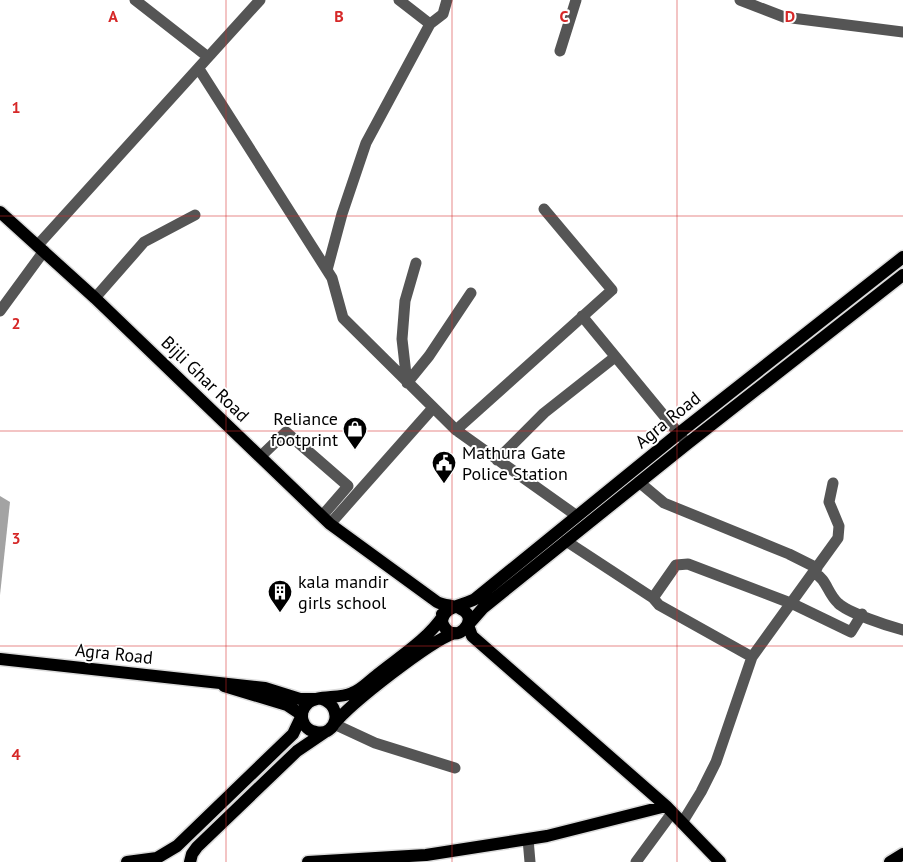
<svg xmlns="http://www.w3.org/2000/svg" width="903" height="862" viewBox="0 0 903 862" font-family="'PT Sans',sans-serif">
<rect width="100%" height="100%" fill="#fff"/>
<!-- water -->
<path fill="#a3a3a3" d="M 0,496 L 10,502 L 0,595 Z"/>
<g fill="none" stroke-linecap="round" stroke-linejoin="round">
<defs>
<path id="major" d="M 0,212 L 95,298 L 330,524 L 437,602 C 445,606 454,605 461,609 C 483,619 452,650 442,622 C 443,605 463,606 475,599 L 678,434 L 903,257
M 0,659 L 265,688 L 300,699 L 316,699
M 322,699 C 344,706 337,737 316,732 C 302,730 297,713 308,703 C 316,695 340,699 352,693 C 361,690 369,681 377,675 C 399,657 427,640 443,616 L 442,614
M 334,724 C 351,703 429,642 454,633
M 127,862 L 157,858 L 177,846 L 293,734 L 302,715 L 287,705 L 224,686
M 190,862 L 192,854 L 197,847 L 297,751 L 325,732
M 308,862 L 426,855 L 547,836 L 666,806
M 720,862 L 666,806 L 472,636 L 468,625 L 483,608 L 687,444 L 903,275
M 890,862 L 903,854"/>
</defs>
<!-- major casing -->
<use href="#major" stroke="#dbdbdb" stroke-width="15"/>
<!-- minor -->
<path stroke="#555" stroke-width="11" d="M 135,0 L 208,57
M 399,0 L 430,24
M 740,0 L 784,17 L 903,32
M 560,51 L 576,0
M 199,69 L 332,278 L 343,318 L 456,430 L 612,290 L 544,209
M 37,246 L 260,0
M 416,263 L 405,301 L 402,339 L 407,383 L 429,356 L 471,293
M 327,270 L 342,214 L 366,143 L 430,24 L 443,14 L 447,0
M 95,298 L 144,242 L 195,215
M 0,311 L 44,251
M 582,316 L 684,440
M 456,430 L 577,516
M 260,457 L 286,432 L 348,486 L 322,516
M 497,460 L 544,413 L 615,357
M 639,482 L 664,503 L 789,554 L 817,568
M 330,524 L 432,409
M 566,541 L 653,598 L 659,605 L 752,657 L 838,538 L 839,526 L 829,502 L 833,483
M 814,573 C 827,579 827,593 838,603 C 848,613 888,626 903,630
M 653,598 L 676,565 L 688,564 L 793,604 L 851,632 L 862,614
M 334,724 L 375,743 L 455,768
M 682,823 L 701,792 L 716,762 L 752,657
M 528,839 L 530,862
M 636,862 L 672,813"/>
<!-- major -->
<use href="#major" stroke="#000" stroke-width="12"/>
</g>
<!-- grid -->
<path fill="none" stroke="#d62828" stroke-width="1" stroke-opacity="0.55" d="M 226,0 L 226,862M 452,0 L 452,862M 677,0 L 677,862M 0,216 L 903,216M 0,431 L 903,431M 0,646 L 903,646"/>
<!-- icons -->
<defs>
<symbol id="shop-pin" viewBox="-11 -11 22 30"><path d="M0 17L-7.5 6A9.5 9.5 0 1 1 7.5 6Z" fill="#000" stroke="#fff"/><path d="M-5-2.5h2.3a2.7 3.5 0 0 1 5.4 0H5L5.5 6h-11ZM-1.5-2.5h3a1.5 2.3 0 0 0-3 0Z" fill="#fff"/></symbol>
<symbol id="civic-pin" viewBox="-11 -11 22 30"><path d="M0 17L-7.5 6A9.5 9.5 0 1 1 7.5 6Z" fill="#000" stroke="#fff"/><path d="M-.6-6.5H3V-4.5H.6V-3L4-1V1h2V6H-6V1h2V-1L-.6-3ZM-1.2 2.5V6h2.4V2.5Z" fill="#fff"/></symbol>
<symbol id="building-pin" viewBox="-11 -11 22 30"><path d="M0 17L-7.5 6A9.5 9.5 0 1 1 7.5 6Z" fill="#000" stroke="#fff"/><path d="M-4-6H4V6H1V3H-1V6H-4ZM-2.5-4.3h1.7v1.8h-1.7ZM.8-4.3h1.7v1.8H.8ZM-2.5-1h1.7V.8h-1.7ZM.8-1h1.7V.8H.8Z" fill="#fff"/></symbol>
</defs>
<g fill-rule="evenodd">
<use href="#shop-pin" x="341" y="415" width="28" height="38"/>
<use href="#civic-pin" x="430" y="449" width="28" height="38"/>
<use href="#building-pin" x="266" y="578" width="28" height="38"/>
</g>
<g text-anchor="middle" stroke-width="4" stroke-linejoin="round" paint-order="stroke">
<!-- street labels -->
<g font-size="18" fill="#000" stroke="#fff">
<text transform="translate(205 379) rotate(44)" y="6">Bijli Ghar Road</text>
<text transform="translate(668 420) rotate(-39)" y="6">Agra Road</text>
<text transform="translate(114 654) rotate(6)" y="6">Agra Road</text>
</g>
<!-- poi labels -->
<g font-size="18" fill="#000" stroke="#fff" text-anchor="start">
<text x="338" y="425" text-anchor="end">Reliance<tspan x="338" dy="21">footprint</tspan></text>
<text x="462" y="459">Mathura Gate<tspan x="462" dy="21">Police Station</tspan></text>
<text x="298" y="588">kala mandir<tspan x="298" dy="21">girls school</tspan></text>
</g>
</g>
<g font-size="16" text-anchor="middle" font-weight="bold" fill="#d62828" stroke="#fff" stroke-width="4" stroke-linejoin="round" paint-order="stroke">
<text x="113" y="22">A</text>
<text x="339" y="22">B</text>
<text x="564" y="22">C</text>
<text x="790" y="22">D</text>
<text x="16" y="113">1</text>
<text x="16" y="329">2</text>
<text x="16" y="544">3</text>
<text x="16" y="760">4</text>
</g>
</svg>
